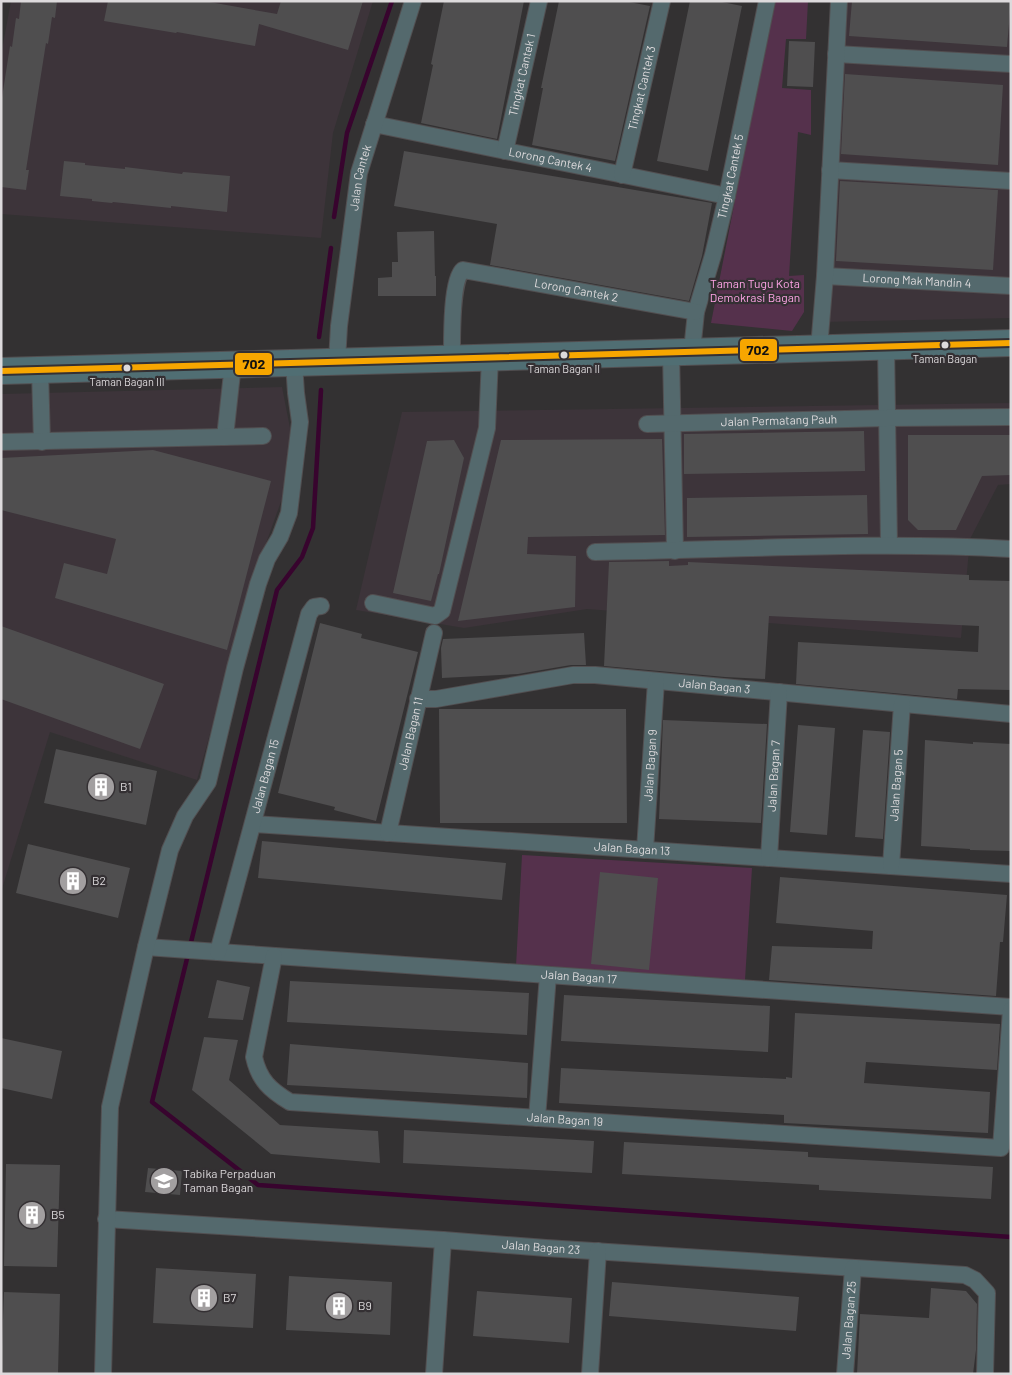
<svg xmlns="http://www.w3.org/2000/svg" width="1012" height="1375" viewBox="0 0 1012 1375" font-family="Barlow,sans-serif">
<rect width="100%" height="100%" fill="#333132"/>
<!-- built -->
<path fill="#3d343a" d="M 11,1 L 373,1 L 333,133 L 321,238 L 1,214 L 1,55 Z
M 836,1 L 1011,1 L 1011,318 L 821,322 Z
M 282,387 L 291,433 L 288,482 L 255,574 L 197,780 L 50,732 L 1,892 L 1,394 Z
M 1011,403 L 1011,484 L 998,485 L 970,539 L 961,638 L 587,609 L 464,628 L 356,610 L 402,412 Z"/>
<!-- green -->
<path fill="#55314c" d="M 774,1 L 808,1 L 806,39 L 786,39 L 782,88 L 811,90 L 811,135 L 798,132 L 789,276 L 804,275 L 804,312 L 792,331 L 711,323 Z
M 522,855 L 752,868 L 745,980 L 516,966 Z"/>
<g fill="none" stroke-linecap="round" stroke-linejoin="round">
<!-- stream -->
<path stroke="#38042e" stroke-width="4.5" d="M 334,217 L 347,133 L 392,1
M 319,337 L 331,248
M 321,390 L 313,528 L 302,557 L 277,590 L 152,1102 L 258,1185 L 1011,1237"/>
</g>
<!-- building -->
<path fill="#4f4e4f" d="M 21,1 L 57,1 L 55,18 L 52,17 L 48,44 L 46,43 L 26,170 L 29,170 L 26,190 L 1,187 L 1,104 L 10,46 L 12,47 L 16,18 L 19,19 Z
M 108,1 L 204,1 L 277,14 L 281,1 L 363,1 L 348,50 L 259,24 L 255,46 L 177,32 L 176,33 L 104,21 Z
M 444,1 L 524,1 L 497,139 L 421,123 L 433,65 L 431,64 Z
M 559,1 L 624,1 L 650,6 L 615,161 L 532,145 L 543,88 L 541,88 Z
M 690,1 L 717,1 L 742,6 L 708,171 L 657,161 Z
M 852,1 L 1011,1 L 1007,47 L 849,36 Z
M 789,41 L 815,42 L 813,87 L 787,86 Z
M 845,74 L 1003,85 L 998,165 L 841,154 Z
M 404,151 L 712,203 L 702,256 L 689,301 L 490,265 L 497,224 L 394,206 Z
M 64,161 L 85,163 L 85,165 L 125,169 L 125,167 L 182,174 L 183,172 L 230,176 L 227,212 L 171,206 L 171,208 L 113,202 L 112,203 L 92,201 L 92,199 L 60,196 Z
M 840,181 L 998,190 L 993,270 L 836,261 Z
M 434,231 L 435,276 L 436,276 L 436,296 L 378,296 L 378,278 L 392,277 L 392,262 L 398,262 L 397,232 Z
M 864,431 L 865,471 L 684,474 L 684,434 Z
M 908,435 L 1011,435 L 1011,475 L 982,476 L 956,530 L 918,530 L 908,520 Z
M 662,439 L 665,535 L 528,537 L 527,554 L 576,556 L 575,607 L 458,621 L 501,440 Z
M 454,440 L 464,458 L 439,574 L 438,574 L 431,601 L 393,593 L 427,441 Z
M 153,450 L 271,481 L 227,650 L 55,598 L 64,563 L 107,574 L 116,539 L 1,510 L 1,458 Z
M 867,495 L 868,534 L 687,537 L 687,498 Z
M 669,561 L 669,566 L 688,565 L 688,562 L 969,575 L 969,580 L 1011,581 L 1011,690 L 958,689 L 957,699 L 796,684 L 798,642 L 978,652 L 979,626 L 769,616 L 765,679 L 725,677 L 604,666 L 609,562 Z
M 320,623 L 362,634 L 361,638 L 418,652 L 376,821 L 334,810 L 335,807 L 278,793 Z
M 1,626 L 164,684 L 140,749 L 1,699 Z
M 584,633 L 586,665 L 571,665 L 518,674 L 442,678 L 441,648 L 443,639 Z
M 439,709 L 626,709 L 627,823 L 440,823 Z
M 663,720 L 767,724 L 761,823 L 659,819 Z
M 798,725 L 835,728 L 827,835 L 790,832 Z
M 863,730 L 890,732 L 883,839 L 855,837 Z
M 925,740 L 973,744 L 973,742 L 1011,744 L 1011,851 L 970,850 L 970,849 L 921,846 Z
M 56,749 L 157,771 L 146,825 L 44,803 Z
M 262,841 L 506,863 L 502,900 L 258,878 Z
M 28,844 L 130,868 L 118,918 L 16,893 Z
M 600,872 L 658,878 L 649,970 L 591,964 Z
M 780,877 L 1007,895 L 1003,942 L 1000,942 L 996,996 L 769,980 L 772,946 L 872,949 L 873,931 L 776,923 Z
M 217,980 L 250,987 L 243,1020 L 208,1018 Z
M 290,981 L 529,993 L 527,1035 L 287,1022 Z
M 564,995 L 770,1006 L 768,1052 L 561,1041 Z
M 795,1013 L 1000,1024 L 997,1070 L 866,1062 L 864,1083 L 990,1092 L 988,1133 L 784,1123 L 784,1115 L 559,1103 L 561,1068 L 786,1079 L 786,1077 L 792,1078 Z
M 204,1037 L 238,1040 L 229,1080 L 280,1125 L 378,1131 L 380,1163 L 271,1154 L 192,1090 Z
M 1,1038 L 62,1051 L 52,1099 L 1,1088 Z
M 290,1044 L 528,1063 L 527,1098 L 287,1085 Z
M 404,1130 L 594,1141 L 592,1173 L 403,1163 Z
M 624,1142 L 808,1152 L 808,1157 L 993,1167 L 991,1199 L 819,1190 L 819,1185 L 622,1174 Z
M 6,1164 L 60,1165 L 57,1267 L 4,1266 Z
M 148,1168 L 182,1171 L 180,1195 L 145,1192 Z
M 156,1268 L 256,1274 L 253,1328 L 153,1323 Z
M 289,1276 L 392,1282 L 390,1335 L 286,1330 Z
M 612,1282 L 799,1297 L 796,1331 L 609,1316 Z
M 931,1288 L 966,1291 L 977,1304 L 976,1350 L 973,1374 L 857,1374 L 860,1314 L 929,1318 Z
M 477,1291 L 572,1298 L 569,1343 L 473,1336 Z
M 4,1292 L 60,1294 L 58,1374 L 1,1374 Z"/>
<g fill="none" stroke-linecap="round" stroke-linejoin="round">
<defs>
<g id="minor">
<path d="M 836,54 L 1011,64"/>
<path id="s1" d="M 374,124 L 727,196"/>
<path id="s2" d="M 505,151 L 539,1"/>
<path d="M 830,170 L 1011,181"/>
<path id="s3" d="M 622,175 L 662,1"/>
<path id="s4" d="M 825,276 L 1011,286"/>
<path d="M 886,346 L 889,545"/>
<path d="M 819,348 L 825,276 L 839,1"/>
<path id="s5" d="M 692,351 L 696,312 L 713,255 L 727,196 L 767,1"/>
<path d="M 671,352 L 675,551"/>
<path id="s6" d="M 452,358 C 452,342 451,279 463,270 L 696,312"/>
<path id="s7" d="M 337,361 L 339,326 L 359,173 L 413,1"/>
<path d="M 40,370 L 42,442"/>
<path id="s8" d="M 647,424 L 887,418 L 1011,417"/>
<path d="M 225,437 L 233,364"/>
<path d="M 1,442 L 263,436"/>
<path d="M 595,552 C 733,550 872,541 1011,549"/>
<path d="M 373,603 L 435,616 L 442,611 L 487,428 L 490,357"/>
<path id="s9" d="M 418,699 L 436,699 L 573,675 L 595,675 L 1011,714"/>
<path id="s10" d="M 253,824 L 1011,874"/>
<path id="s11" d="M 388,833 L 434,633"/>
<path id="s12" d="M 645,850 L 656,681"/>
<path id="s13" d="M 769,858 L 779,692"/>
<path id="s14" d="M 891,866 L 902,704"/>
<path id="s15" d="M 146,947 L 1011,1007"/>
<path id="s16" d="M 218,952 L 309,614 L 314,607 L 321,606"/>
<path id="s17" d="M 274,956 L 254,1057 C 259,1080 270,1090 290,1102 L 1001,1148 L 1011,1010"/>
<path d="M 537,1118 L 548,975"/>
<path id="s18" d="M 106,1219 L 443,1240 L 546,1248 L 965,1275 L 975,1280 L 987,1293 L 985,1374"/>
<path d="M 103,1374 L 110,1107 L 146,947 L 170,850 L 185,816 L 208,782 L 235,668 L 258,584 L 267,559 L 280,537 L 289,513 L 300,422 L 296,393 L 294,363"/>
<path d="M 434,1374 L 443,1240"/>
<path d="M 590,1374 L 598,1251"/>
<path id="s19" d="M 845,1374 L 853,1268"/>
</g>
<path id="primary" d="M 1,371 L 1011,343"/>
</defs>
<!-- minor casing -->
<use href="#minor" stroke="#524f51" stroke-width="18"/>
<!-- primary casing -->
<use href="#primary" stroke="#524f51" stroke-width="28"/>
<!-- minor -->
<use href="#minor" stroke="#54696d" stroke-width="16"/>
<!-- primary -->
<use href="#primary" stroke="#506e73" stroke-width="26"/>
<defs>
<path id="bus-1" d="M 1,371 L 1011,343"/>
</defs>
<!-- bus-1 casing -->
<use href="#bus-1" stroke="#343033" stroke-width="10"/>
<!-- bus-1 -->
<use href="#bus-1" stroke="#f7a600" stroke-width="6"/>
</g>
<!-- icons -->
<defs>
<symbol id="building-disc" viewBox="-11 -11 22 22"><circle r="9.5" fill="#a29fa0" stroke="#343033"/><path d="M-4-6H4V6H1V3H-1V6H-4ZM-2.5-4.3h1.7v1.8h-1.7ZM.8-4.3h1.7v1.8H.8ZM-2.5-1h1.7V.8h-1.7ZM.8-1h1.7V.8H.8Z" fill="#fff"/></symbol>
<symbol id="school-disc" viewBox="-11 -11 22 22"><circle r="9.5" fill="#a29fa0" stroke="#343033"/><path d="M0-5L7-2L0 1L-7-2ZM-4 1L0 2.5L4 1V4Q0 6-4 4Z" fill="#fff"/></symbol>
</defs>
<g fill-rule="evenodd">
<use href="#building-disc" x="85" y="771" width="32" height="32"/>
<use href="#building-disc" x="57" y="865" width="32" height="32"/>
<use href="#school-disc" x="148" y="1165" width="32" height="32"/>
<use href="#building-disc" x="16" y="1199" width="32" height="32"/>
<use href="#building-disc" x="188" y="1282" width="32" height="32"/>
<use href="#building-disc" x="323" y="1290" width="32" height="32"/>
</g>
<!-- markers -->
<g fill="#dddadc" stroke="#343033" stroke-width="2">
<circle cx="945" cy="345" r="4.5"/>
<circle cx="564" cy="355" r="4.5"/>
<circle cx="127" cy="368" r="4.5"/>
</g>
<g text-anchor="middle" stroke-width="4.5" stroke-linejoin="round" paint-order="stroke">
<!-- bus labels -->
<g font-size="11" fill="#dddadc" stroke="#343033">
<text x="945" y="363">Taman Bagan</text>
<text x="564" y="373">Taman Bagan II</text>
<text x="127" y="386">Taman Bagan III</text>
</g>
<!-- street labels -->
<g font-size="12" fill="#dddadc" stroke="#343033">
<text dy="4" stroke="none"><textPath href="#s2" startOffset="78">Tingkat Cantek 1</textPath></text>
<text dy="4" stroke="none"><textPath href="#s3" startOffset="89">Tingkat Cantek 3</textPath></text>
<text dy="4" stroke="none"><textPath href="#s1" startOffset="180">Lorong Cantek 4</textPath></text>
<text dy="4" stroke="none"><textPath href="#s5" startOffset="179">Tingkat Cantek 5</textPath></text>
<text dy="4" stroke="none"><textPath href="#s7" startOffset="185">Jalan Cantek</textPath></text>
<text dy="4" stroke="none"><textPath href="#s4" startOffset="92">Lorong Mak Mandin 4</textPath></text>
<text dy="4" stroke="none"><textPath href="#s6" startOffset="205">Lorong Cantek 2</textPath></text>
<text dy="4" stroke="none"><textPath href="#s8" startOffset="132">Jalan Permatang Pauh</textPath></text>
<text dy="4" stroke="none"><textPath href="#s9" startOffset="299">Jalan Bagan 3</textPath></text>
<text dy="4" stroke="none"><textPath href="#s11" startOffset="102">Jalan Bagan 11</textPath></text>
<text dy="4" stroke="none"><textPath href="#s12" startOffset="85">Jalan Bagan 9</textPath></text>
<text dy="4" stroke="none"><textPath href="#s13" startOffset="82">Jalan Bagan 7</textPath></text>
<text dy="4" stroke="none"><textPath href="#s16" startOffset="182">Jalan Bagan 15</textPath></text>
<text dy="4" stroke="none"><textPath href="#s14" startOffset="81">Jalan Bagan 5</textPath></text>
<text dy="4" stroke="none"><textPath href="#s10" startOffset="380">Jalan Bagan 13</textPath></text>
<text dy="4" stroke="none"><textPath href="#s15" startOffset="434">Jalan Bagan 17</textPath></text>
<text dy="4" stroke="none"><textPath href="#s17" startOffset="438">Jalan Bagan 19</textPath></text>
<text dy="4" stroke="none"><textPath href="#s18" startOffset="436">Jalan Bagan 23</textPath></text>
<text dy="4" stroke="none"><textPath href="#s19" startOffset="54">Jalan Bagan 25</textPath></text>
</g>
<!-- park labels -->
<g font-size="12" fill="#ffa5e7" stroke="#343033">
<text x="755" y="288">Taman Tugu Kota<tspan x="755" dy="14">Demokrasi Bagan</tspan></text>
</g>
<!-- poi labels -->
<g font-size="12" fill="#dddadc" stroke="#343033" text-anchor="start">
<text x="120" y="791">B1</text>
<text x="92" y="885">B2</text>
<text x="183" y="1178">Tabika Perpaduan<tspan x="183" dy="14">Taman Bagan</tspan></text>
<text x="51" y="1219">B5</text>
<text x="223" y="1302">B7</text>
<text x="358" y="1310">B9</text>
</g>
</g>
<g stroke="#343033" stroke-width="2">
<rect x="739" y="338" width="39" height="24" rx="5" fill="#f7a600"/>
<rect x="234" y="352" width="39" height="24" rx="5" fill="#f7a600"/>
</g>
<g font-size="14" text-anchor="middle" font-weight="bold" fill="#111">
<text x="758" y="355">702</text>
<text x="254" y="369">702</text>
</g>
<!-- border -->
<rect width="1012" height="1375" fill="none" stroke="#dddadc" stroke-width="5"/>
</svg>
